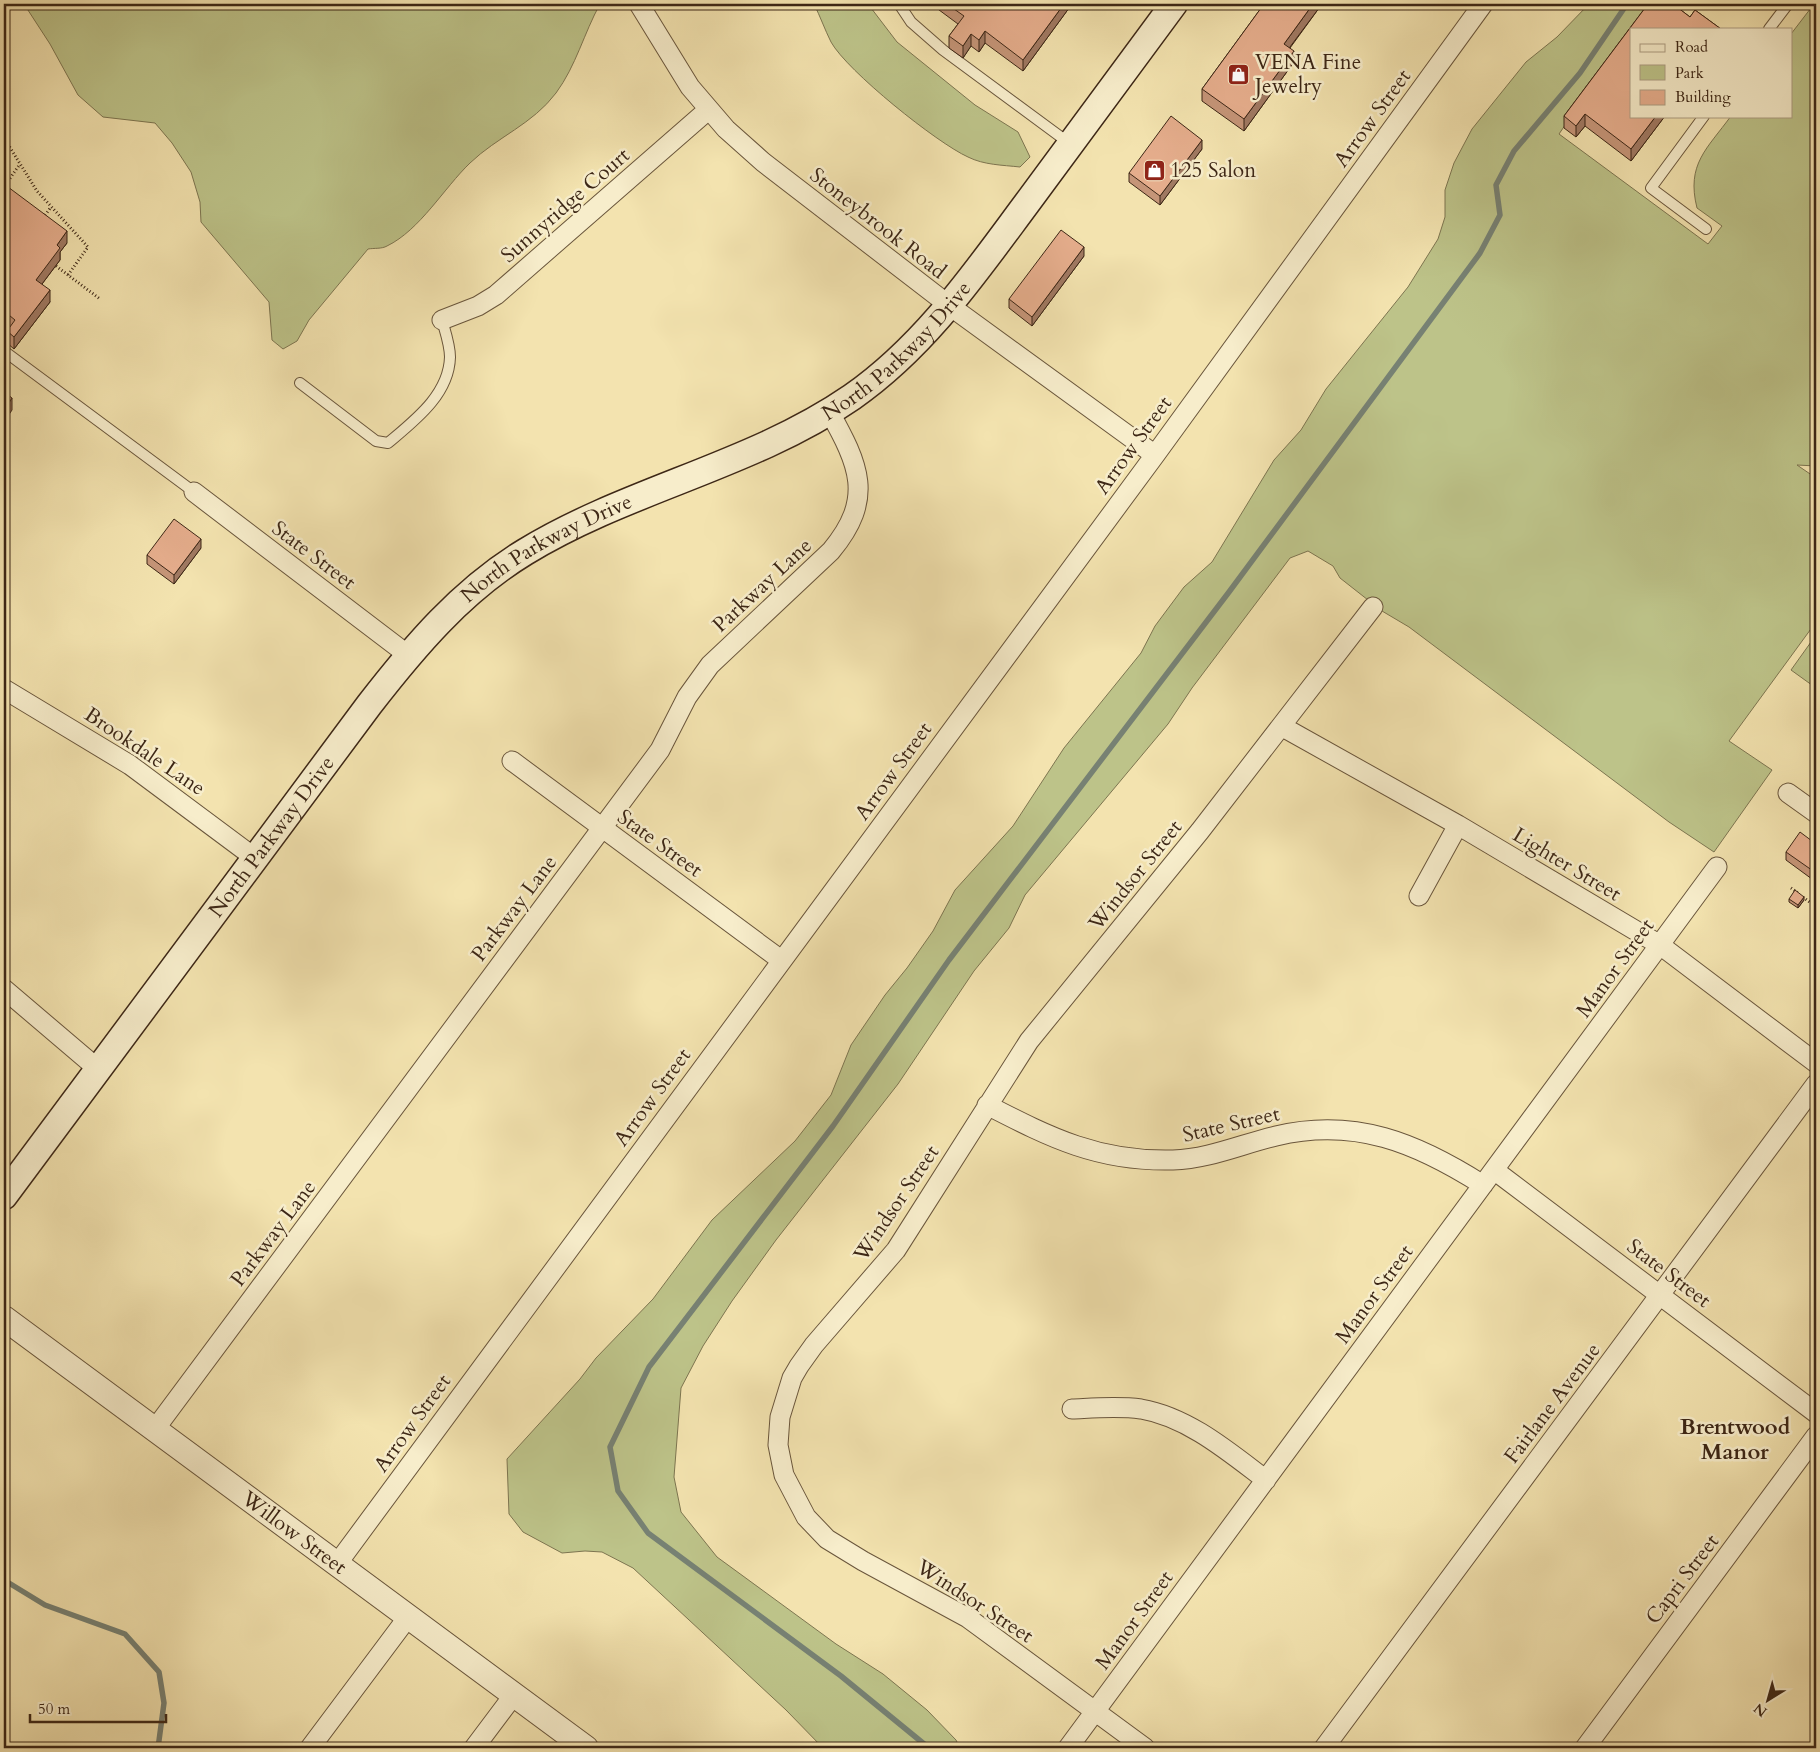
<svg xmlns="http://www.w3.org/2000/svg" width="1820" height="1752" viewBox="0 0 1820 1752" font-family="Cardo,serif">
<rect width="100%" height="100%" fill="#f3e3af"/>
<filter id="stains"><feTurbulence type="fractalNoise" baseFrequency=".004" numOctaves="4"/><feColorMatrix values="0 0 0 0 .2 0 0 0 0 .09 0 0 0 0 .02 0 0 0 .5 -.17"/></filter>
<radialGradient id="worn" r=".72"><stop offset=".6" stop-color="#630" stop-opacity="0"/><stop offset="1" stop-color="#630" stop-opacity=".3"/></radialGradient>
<!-- green -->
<path fill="#bdc389" stroke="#7d7550" d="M 24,4 L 600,4 C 584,33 576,66 556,93 C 533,124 497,137 470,163 C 444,188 420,230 387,246 C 382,249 374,248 368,249 L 309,320 L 297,341 L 283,349 L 272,340 L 269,302 L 201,222 L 200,202 L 191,172 L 172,143 L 155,123 L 103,117 L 78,95 L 50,44 Z
M 814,4 L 868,4 L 897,42 L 975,105 L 1018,132 L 1030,157 L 1020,167 C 1002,165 984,165 968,157 C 937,143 847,71 831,42 C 825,30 820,16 814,4 Z
M 1589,4 L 1657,4 L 1631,29 L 1559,134 L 1708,244 L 1722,226 L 1697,208 C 1686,164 1707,149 1731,116 L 1791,116 L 1791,34 L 1814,4 L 1816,4 L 1816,466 L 1797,465 L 1816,478 L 1816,622 L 1729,741 L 1772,770 L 1714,852 L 1669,822 L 1409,627 L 1382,611 L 1340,578 L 1333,566 L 1308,551 L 1290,558 L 1192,688 L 1168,724 L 1025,895 L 1009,928 L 974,971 L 898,1084 L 776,1240 L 732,1301 L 703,1346 L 681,1388 L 674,1477 L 681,1512 L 717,1557 L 836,1644 L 883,1674 L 927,1710 L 956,1740 L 960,1748 L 823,1748 L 786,1710 L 633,1568 L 602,1552 L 585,1551 L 562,1553 L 523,1532 L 509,1514 L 507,1459 L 580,1379 L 596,1358 L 653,1299 L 712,1220 L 795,1141 L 831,1095 L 851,1045 L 885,995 L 907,968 L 933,931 L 955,890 L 1013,826 L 1064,748 L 1141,653 L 1155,626 L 1184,587 L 1212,562 L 1274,460 L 1301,430 L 1326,389 L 1408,287 L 1438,239 L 1445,217 L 1445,190 L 1454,163 L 1472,129 L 1526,62 L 1557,37 Z
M 1816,635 L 1816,688 L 1791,670 Z"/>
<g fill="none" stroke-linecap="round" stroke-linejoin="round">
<!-- stream -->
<path stroke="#778173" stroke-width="5.5" d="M 4,1580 L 45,1605 L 125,1634 L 159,1672 L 164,1703 L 158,1748
M 929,1748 L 841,1676 L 648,1533 L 618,1491 L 610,1447 L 649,1367 L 833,1126 L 949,960 L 1229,592 L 1480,253 L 1500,215 L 1496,185 L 1514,151 L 1580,73 L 1627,4"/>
<defs>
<path id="service" d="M 899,4 L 911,22 L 943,50 L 1069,143
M 1769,29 L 1788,4
M 1704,116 L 1651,188 L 1706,229
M 4,351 L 194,492
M 300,383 L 376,441 L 388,443 C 414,421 449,395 450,357 C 450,345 445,331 442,320"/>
<path id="minor" d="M 639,4 L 690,87 L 726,129 L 763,162 L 950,306 L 1155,455
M 442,320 L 478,306 L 496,295 L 708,110
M 194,492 L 408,655
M 4,689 L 130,765 L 255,858
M 1281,726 L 1458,825 L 1660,945 L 1816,1063
M 512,761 L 781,960
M 1788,793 L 1816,813
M 1419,896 L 1458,825
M 4,989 L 98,1069
M 987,1105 C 1051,1138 1099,1162 1173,1160 C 1209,1159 1242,1144 1276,1136 C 1355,1117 1417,1143 1483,1185
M 1494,1170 L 1816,1413
M 1072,1409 C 1095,1408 1118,1406 1141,1409 C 1188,1417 1229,1452 1266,1480
M 155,1429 L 660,750 L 687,697 L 710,665 L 831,551 C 875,498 859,465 829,411
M 337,1564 L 1155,455 L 1483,4
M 310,1748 L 408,1617
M 474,1748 L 513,1696
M 1068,1748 L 1717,867
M 1145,1748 L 968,1618 L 863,1561 L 827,1539 L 806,1517 L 784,1475 L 778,1445 L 780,1417 L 792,1378 L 799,1366 L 814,1345 L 896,1250 L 1029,1041 L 1200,831 L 1373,607
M 1324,1748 L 1816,1084
M 1585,1748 L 1816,1436"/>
<g id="tertiary">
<path id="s1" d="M 4,1318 L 586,1748"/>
</g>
<g id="secondary">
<path id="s2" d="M 4,1196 L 369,705 C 414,647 461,591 525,552 C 628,489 752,466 852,397 C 925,346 975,273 1027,203 C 1076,136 1125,70 1174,4"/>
</g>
</defs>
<!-- service casing -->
<use href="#service" stroke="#6a563c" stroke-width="12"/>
<!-- minor casing -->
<use href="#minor" stroke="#6a563c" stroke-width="21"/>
<!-- tertiary casing -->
<use href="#tertiary" stroke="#6a563c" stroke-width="26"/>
<!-- secondary casing -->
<use href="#secondary" stroke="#3d2716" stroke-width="29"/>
<!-- path -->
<path stroke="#3d2716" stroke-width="3" stroke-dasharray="1 2.5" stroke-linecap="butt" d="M 4,138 L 37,191 L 88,247 L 68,275
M 4,187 L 20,164
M 43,218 L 51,207
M 56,266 L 100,299
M 1791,888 L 1798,893
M 1803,897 L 1816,907"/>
<!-- service -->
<use href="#service" stroke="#f7edcb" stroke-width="10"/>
<!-- minor -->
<use href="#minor" stroke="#f7edcb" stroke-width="19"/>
<!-- tertiary -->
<use href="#tertiary" stroke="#f7edcb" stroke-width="24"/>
<!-- secondary -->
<use href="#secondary" stroke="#f7edcb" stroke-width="26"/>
</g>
<!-- wall -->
<path fill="#c59578" stroke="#3d2716" d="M 931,4 L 1072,4 L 1023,71 L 985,43 L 979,52 L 971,46 L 963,58 L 949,48 L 949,36 L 958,24 Z
M 1264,4 L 1322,4 L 1290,48 L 1294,62 L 1244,131 L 1202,101 L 1202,89 Z
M 1648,4 L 1673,4 L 1690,17 L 1695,10 L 1721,29 L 1631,29 L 1631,116 L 1665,116 L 1631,161 L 1585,126 L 1576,137 L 1564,128 L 1564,116 Z
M 1202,149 L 1160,205 L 1129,182 L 1129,173 Z
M 4,184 L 67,243 L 60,252 L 60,260 L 42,284 L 50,302 L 14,349 L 7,343 L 7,331 L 10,328 L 4,323 Z
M 1084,256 L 1032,326 L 1009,308 L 1009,299 Z
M 201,548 L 174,584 L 147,564 L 147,555 Z
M 1816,844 L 1816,882 L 1786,860 L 1786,852 Z
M 1789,899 L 1804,900 L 1798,908 L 1789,902 Z"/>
<!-- shaded-wall -->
<path fill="#a07962" stroke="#3d2716" d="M 1064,4 L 1072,4 L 1023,71 L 1023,60 Z
M 1313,4 L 1322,4 L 1284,55 L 1284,44 Z
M 985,31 L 985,43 L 979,52 L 979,40 Z
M 971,34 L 971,46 L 963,58 L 963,46 Z
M 1294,51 L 1294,62 L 1244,131 L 1244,119 Z
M 1585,114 L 1585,126 L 1576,137 L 1576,126 Z
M 1656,116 L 1665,116 L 1631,161 L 1631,149 Z
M 1202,140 L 1202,149 L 1160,205 L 1160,196 Z
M 67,231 L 67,243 L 60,252 L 60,260 L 36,292 L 36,280 L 57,245 Z
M 1084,247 L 1084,256 L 1032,326 L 1032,317 Z
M 50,290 L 50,302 L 14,349 L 14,337 Z
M 12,398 L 12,410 L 4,422 L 4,410 Z
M 201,539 L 201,548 L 174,584 L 174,575 Z
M 1804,897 L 1804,900 L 1798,908 L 1798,905 Z"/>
<!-- building -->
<path fill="#e5ad8c" stroke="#3d2716" d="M 947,4 L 1064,4 L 1023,60 L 985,31 L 979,40 L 971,34 L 963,46 L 949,36 L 964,16 Z
M 1264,4 L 1313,4 L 1284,44 L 1294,51 L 1244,119 L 1202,89 Z
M 1648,4 L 1673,4 L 1690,17 L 1695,10 L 1721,29 L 1631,29 L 1631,116 L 1656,116 L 1631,149 L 1585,114 L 1576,126 L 1564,116 Z
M 1171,116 L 1202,140 L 1160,196 L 1129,173 Z
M 4,184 L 67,231 L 57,245 L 60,248 L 36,280 L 50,290 L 14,337 L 7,331 L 15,320 L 4,311 Z
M 1061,230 L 1084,247 L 1032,317 L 1009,299 Z
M 4,392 L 12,398 L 4,410 Z
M 174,519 L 201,539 L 174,575 L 147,555 Z
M 1800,832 L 1816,844 L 1816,873 L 1786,852 Z
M 1795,890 L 1804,897 L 1798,905 L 1789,899 Z"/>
<!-- icons -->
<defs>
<symbol id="shop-square" viewBox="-11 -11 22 22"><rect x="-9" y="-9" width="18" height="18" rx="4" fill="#8f2418" stroke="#f7edcb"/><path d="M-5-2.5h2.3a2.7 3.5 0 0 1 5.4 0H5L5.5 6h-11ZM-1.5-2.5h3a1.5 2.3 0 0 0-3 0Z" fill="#fff"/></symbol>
</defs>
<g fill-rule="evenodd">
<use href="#shop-square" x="1226" y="62" width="25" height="25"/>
<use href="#shop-square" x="1142" y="158" width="25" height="25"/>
</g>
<g text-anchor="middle" stroke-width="5" stroke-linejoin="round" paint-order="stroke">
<!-- poi labels -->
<g font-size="21" fill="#3d2716" stroke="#f7edcb" text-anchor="start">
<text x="1255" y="69">VENA Fine<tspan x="1255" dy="24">Jewelry</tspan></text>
<text x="1170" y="177">125 Salon</text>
</g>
<!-- street labels -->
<g font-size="21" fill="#3d2716" stroke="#f7edcb">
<text transform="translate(1372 118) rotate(-54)" y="7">Arrow Street</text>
<text transform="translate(565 205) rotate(-41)" y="7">Sunnyridge Court</text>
<text transform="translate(878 223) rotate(38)" y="7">Stoneybrook Road</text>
<text dy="7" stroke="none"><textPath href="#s2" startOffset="1258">North Parkway Drive</textPath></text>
<text transform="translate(1133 445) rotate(-54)" y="7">Arrow Street</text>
<text dy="7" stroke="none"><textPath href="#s2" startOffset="852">North Parkway Drive</textPath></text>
<text transform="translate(314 555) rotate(37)" y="7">State Street</text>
<text transform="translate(762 585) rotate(-43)" y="7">Parkway Lane</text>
<text transform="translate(145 751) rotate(34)" y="7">Brookdale Lane</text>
<text transform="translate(893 771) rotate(-54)" y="7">Arrow Street</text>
<text dy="7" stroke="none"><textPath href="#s2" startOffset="448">North Parkway Drive</textPath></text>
<text transform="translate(660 843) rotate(36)" y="7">State Street</text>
<text transform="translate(1567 864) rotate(31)" y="7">Lighter Street</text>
<text transform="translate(1135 875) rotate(-51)" y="7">Windsor Street</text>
<text transform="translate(514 908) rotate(-53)" y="7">Parkway Lane</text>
<text transform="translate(1615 968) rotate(-54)" y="7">Manor Street</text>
<text transform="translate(652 1097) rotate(-54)" y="7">Arrow Street</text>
<text transform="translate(1231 1124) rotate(-13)" y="7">State Street</text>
<text transform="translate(896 1203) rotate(-56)" y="7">Windsor Street</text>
<text transform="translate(273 1233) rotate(-53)" y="7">Parkway Lane</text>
<text transform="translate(1669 1273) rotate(37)" y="7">State Street</text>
<text transform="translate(1374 1294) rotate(-54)" y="7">Manor Street</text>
<text transform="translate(1552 1403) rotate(-53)" y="7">Fairlane Avenue</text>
<text transform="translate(412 1423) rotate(-54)" y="7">Arrow Street</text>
<text dy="7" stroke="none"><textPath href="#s1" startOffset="361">Willow Street</textPath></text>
<text transform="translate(1682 1579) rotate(-53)" y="7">Capri Street</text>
<text transform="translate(975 1601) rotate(33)" y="7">Windsor Street</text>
<text transform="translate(1134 1620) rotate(-54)" y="7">Manor Street</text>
</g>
<!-- neighbourhood labels -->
<g font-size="22" font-weight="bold" fill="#3d2716" stroke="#f7edcb">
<text x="1735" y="1434">Brentwood<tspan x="1735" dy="25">Manor</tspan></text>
</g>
</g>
<!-- margin -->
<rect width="1820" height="1752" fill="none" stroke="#f3e3af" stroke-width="20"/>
<rect x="5" y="5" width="1810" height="1742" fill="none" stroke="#3d2716" stroke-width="2.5"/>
<rect x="10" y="10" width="1800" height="1732" fill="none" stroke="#3d2716"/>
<!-- legend -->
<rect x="1630" y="28" width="162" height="90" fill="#f7edcb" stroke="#ad9e83"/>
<rect x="1640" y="44" width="25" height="8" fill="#f7edcb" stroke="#ad9e83"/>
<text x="1675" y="52" font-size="15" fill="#3d2716">Road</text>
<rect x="1640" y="65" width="25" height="15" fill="#bdc389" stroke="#ad9e83"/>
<text x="1675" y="78" font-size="15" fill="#3d2716">Park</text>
<rect x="1640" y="90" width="25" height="15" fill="#e5ad8c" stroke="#ad9e83"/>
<text x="1675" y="102" font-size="15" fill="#3d2716">Building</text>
<!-- north arrow -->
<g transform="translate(1768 1700) rotate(217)" stroke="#f7edcb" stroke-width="4" paint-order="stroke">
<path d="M0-4L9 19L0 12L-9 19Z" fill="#3d2716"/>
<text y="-8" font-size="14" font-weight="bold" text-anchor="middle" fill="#3d2716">N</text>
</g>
<!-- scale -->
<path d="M30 1714v8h136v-8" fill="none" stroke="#3d2716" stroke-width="2.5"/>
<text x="38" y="1714" font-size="15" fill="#3d2716" stroke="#f7edcb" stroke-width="4" paint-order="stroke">50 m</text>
<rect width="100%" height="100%" filter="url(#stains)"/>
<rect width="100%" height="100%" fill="url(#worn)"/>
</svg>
